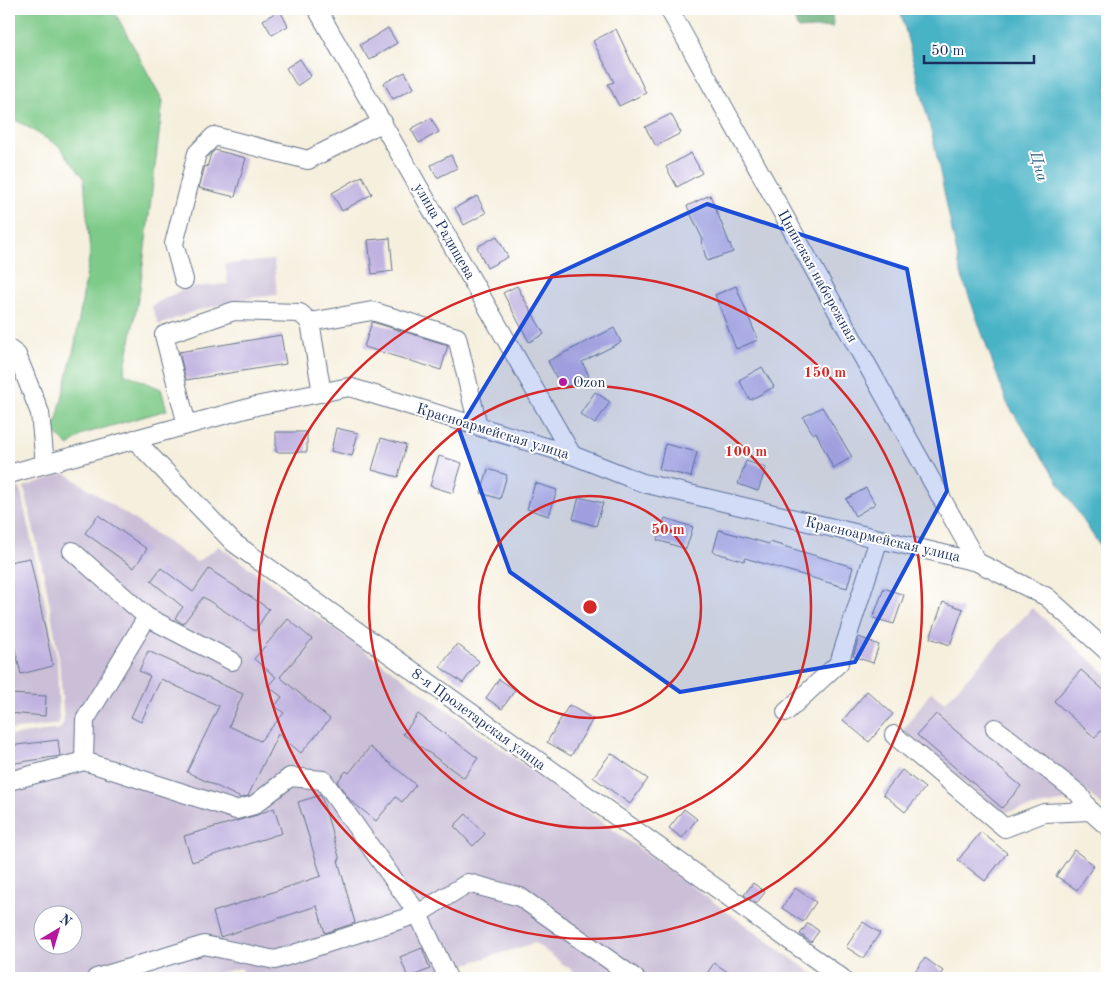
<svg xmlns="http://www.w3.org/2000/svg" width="1116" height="987" viewBox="0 0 1116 987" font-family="'Old Standard TT',serif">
<rect width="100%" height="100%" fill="#fff"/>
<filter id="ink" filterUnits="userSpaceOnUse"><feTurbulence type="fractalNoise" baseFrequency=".02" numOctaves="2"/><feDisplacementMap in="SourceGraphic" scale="10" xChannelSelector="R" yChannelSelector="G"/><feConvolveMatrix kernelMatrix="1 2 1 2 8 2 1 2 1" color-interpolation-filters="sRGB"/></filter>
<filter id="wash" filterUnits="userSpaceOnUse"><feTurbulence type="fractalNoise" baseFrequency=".0096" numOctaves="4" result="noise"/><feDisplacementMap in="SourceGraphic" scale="20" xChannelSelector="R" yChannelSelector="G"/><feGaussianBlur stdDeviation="1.12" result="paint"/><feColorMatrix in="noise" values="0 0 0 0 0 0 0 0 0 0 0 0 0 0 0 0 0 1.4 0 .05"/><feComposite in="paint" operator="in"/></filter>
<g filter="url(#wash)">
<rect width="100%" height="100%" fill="#f5efdd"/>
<!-- industrial -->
<path fill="#cabfd7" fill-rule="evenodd" d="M 274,260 L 277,295 L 249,298 L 195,311 L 159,325 L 151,306 L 185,288 L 228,284 L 225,264 Z
M 65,473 L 197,562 L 219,546 L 819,978 L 582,978 L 535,943 L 420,978 L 247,978 L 241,968 L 196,978 L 9,978 L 9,736 L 60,729 L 64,722 L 59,659 L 46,584 L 24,487 ZM 42,914 L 72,914 L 72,944 L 42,944 Z
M 20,488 L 57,659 L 59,724 L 9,730 L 9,490 Z
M 1032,608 L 1107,675 L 1107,810 L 1083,789 L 1072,800 L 1000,813 L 903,730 L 931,692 L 945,702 Z"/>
<!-- green -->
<path fill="#7eca88" stroke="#4c7c73" d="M 9,9 L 113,9 L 163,101 L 140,289 L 124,373 L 161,389 L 167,410 L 83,434 L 69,446 L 54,432 L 75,344 L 90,253 L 84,178 L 59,146 L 9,116 Z"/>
<!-- forest -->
<path fill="#66ae74" stroke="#406e69" d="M 790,9 L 832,9 L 833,27 L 798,29 Z"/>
<!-- water -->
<path fill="#48b3c6" stroke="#327192" d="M 900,9 L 1107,9 L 1107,557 L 1007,403 L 961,274 L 934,143 Z"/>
<g id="blocks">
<!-- building -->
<path fill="#c0b2e0" d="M 280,10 L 288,26 L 272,35 L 263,20 Z
M 388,28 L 397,43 L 369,60 L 360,45 Z
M 616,29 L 646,93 L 619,106 L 608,84 L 614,82 L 593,41 Z
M 300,59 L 311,76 L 297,86 L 286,68 Z
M 405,72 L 414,88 L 393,99 L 384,83 Z
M 671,114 L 681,133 L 656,146 L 645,127 Z
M 431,118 L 439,132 L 419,143 L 411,129 Z
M 215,150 L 246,158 L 235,197 L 199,188 L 205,166 L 207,167 L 211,154 Z
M 691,153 L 702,173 L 677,187 L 666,167 Z
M 451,155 L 457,168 L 437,178 L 431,165 Z
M 362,176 L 372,194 L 342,211 L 332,193 Z
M 710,195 L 733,252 L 707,261 L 701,241 L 703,240 L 687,206 Z
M 477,196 L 486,213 L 464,225 L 455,208 Z
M 497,236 L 508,257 L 487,268 L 477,247 Z
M 390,238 L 393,271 L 372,274 L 368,240 Z
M 517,286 L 544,334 L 529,342 L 503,293 Z
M 736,286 L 758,340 L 736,349 L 715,295 Z
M 372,322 L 448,345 L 441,370 L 364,347 Z
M 614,328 L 621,342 L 582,362 L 589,376 L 562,389 L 548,361 Z
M 281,335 L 286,364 L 186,380 L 179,352 Z
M 762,367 L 774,387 L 750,400 L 739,380 Z
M 595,392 L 610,402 L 595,424 L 580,414 Z
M 822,407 L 852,457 L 833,468 L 816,432 L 813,434 L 803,417 Z
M 336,428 L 358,433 L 352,456 L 331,451 Z
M 276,432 L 307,432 L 307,452 L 276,452 Z
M 381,438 L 406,445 L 398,477 L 372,470 Z
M 665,444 L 697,452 L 691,477 L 659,469 Z
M 439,456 L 462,463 L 453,493 L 430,486 Z
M 746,461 L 766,468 L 758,491 L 738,484 Z
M 488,469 L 507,475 L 500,499 L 481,493 Z
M 535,483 L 557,490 L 549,516 L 527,509 Z
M 866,488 L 875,504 L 855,516 L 846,499 Z
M 579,497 L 603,503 L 596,526 L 573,519 Z
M 98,515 L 147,549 L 134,568 L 85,533 Z
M 665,518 L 693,527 L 686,549 L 657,540 Z
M 719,530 L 769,544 L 770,542 L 853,567 L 847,588 L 745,558 L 744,561 L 713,552 Z
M 30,558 L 53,666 L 21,674 L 12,636 L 9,637 L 9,562 Z
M 161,568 L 193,592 L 209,569 L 269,609 L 255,631 L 203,597 L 183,624 L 175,618 L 183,607 L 151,581 Z
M 884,588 L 904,595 L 894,624 L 873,618 Z
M 943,602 L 963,609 L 950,645 L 930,638 Z
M 288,619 L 312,639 L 280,677 L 330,719 L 301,753 L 278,734 L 248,796 L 241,798 L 187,772 L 219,706 L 161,679 L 141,722 L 131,717 L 150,676 L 139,671 L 148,651 L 243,694 L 229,726 L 260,741 L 284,713 L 275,706 L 282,697 L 268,686 L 276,677 L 254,659 Z
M 859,637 L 879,645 L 873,663 L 853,656 Z
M 457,644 L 479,661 L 463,683 L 440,667 Z
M 1081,670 L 1107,693 L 1107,723 L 1095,738 L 1054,701 Z
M 499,679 L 515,690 L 502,709 L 486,698 Z
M 867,691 L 893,714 L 869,742 L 843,720 Z
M 9,694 L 46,696 L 45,716 L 9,713 Z
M 569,705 L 593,719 L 571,756 L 547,742 Z
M 418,714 L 478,758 L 464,778 L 403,734 Z
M 936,714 L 1021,786 L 1002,808 L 917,735 Z
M 58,740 L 60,756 L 9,764 L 9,746 Z
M 370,747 L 416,785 L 402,802 L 396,797 L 376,821 L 350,800 L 337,782 L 346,771 L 349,773 Z
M 611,753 L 648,779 L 630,804 L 593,777 Z
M 902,770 L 925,788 L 905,812 L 883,794 Z
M 321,795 L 340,860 L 338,860 L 355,923 L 325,933 L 317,906 L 220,937 L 213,912 L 321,876 L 298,802 Z
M 274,808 L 282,833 L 192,862 L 184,836 L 257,815 Z
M 684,809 L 697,819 L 682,838 L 669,828 Z
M 466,814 L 485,834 L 473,846 L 454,826 Z
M 981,832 L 1007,853 L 985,881 L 958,860 Z
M 1074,850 L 1094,865 L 1077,890 L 1056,876 Z
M 753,883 L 765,892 L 756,904 L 744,895 Z
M 795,888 L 816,902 L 803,922 L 782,908 Z
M 863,922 L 880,933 L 863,958 L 846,947 Z
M 808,923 L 819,931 L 811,942 L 800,934 Z
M 422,948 L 430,969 L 408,978 L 400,957 Z
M 925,958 L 943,971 L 938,978 L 910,978 Z
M 714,963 L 737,978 L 704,978 Z"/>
</g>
</g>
<g filter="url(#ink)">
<use href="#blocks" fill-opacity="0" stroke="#67728a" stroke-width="1"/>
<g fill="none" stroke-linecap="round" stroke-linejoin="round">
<defs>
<path id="minor" d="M 317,9 L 572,455
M 669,9 L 977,562
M 184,280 L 174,244 L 197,153 L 214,136 L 308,160 L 383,122
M 310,322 L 372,311 L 457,337 L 478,426
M 9,349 L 17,355 L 40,413 L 45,464
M 187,425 L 164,335 L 234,311 L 300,313 L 310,322 L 322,393
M 134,439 L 234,543 L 842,978
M 9,474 L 256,406 L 349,387 L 572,455 L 643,483 L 977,562 L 1047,597 L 1107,651
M 72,551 L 147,617
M 786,712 L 839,663 L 879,539
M 995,728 L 1079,794 L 1090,811
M 894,735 L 1005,828 L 1044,813 L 1090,811 L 1107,826
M 9,781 L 84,761
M 96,978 L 204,945 L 275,960 L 418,914 L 323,780 L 290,777 L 254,805 L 236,810 L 84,761 L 85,720 L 147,617 L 232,661
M 448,978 L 418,914 L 468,883 L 520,897 L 635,978"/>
</defs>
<!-- minor casing -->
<use href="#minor" stroke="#67728a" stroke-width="20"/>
<!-- minor -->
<use href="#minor" stroke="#fff" stroke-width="18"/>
</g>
</g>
<!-- marked area -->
<path fill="#1d4ed8" fill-opacity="0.2" stroke="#1d4ed8" stroke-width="4" stroke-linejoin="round" d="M 707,204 L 907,269 L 947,491 L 855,662 L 680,692 L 510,572 L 459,429 L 552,276 Z"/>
<!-- distance rings -->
<g fill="none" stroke="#d62828" stroke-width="2.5">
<circle cx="590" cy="607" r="111"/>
<circle cx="590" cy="607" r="221"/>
<circle cx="590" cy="607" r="332"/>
</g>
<!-- markers -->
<circle fill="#b5179e" stroke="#fff" stroke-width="2" cx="563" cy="382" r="5"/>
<g text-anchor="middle" stroke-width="4" stroke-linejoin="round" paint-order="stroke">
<!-- street labels -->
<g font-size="15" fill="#1b2f5e" stroke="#fff">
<text transform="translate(445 231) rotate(60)" y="5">улица Радищева</text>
<text transform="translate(818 276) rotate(61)" y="5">Цнинская набережная</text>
<text transform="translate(493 431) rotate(17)" y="5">Красноармейская улица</text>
<text transform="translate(883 539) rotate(13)" y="5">Красноармейская улица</text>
<text transform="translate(479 719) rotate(36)" y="5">8-я Пролетарская улица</text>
</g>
<!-- poi labels -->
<g font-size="15" fill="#1b2f5e" stroke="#fff" text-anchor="start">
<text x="573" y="387">Ozon</text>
</g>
<!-- water labels -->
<g font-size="16" font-style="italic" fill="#2b5d82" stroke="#fff">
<text transform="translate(1040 166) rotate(75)" y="6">Цна</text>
</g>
</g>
<circle cx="590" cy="607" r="8" fill="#d62828" stroke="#fff" stroke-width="2.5"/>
<g font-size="15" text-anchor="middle" font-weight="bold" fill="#d62828" stroke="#fff" stroke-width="4" stroke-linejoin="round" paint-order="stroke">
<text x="825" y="377">150 m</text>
<text x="746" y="456">100 m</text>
<text x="668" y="534">50 m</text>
</g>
<!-- margin -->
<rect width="1116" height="987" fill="none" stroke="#fff" stroke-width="30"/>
<!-- north arrow -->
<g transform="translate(58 930) rotate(38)"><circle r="24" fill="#ffffff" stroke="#a4acbf"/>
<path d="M0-4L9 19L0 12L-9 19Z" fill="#b5179e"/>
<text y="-8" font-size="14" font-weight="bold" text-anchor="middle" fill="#1b2f5e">N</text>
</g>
<!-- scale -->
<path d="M924 55v8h110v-8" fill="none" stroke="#1b2f5e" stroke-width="2.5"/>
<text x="931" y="55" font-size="15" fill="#1b2f5e" stroke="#ffffff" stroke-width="4" paint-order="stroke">50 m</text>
</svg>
